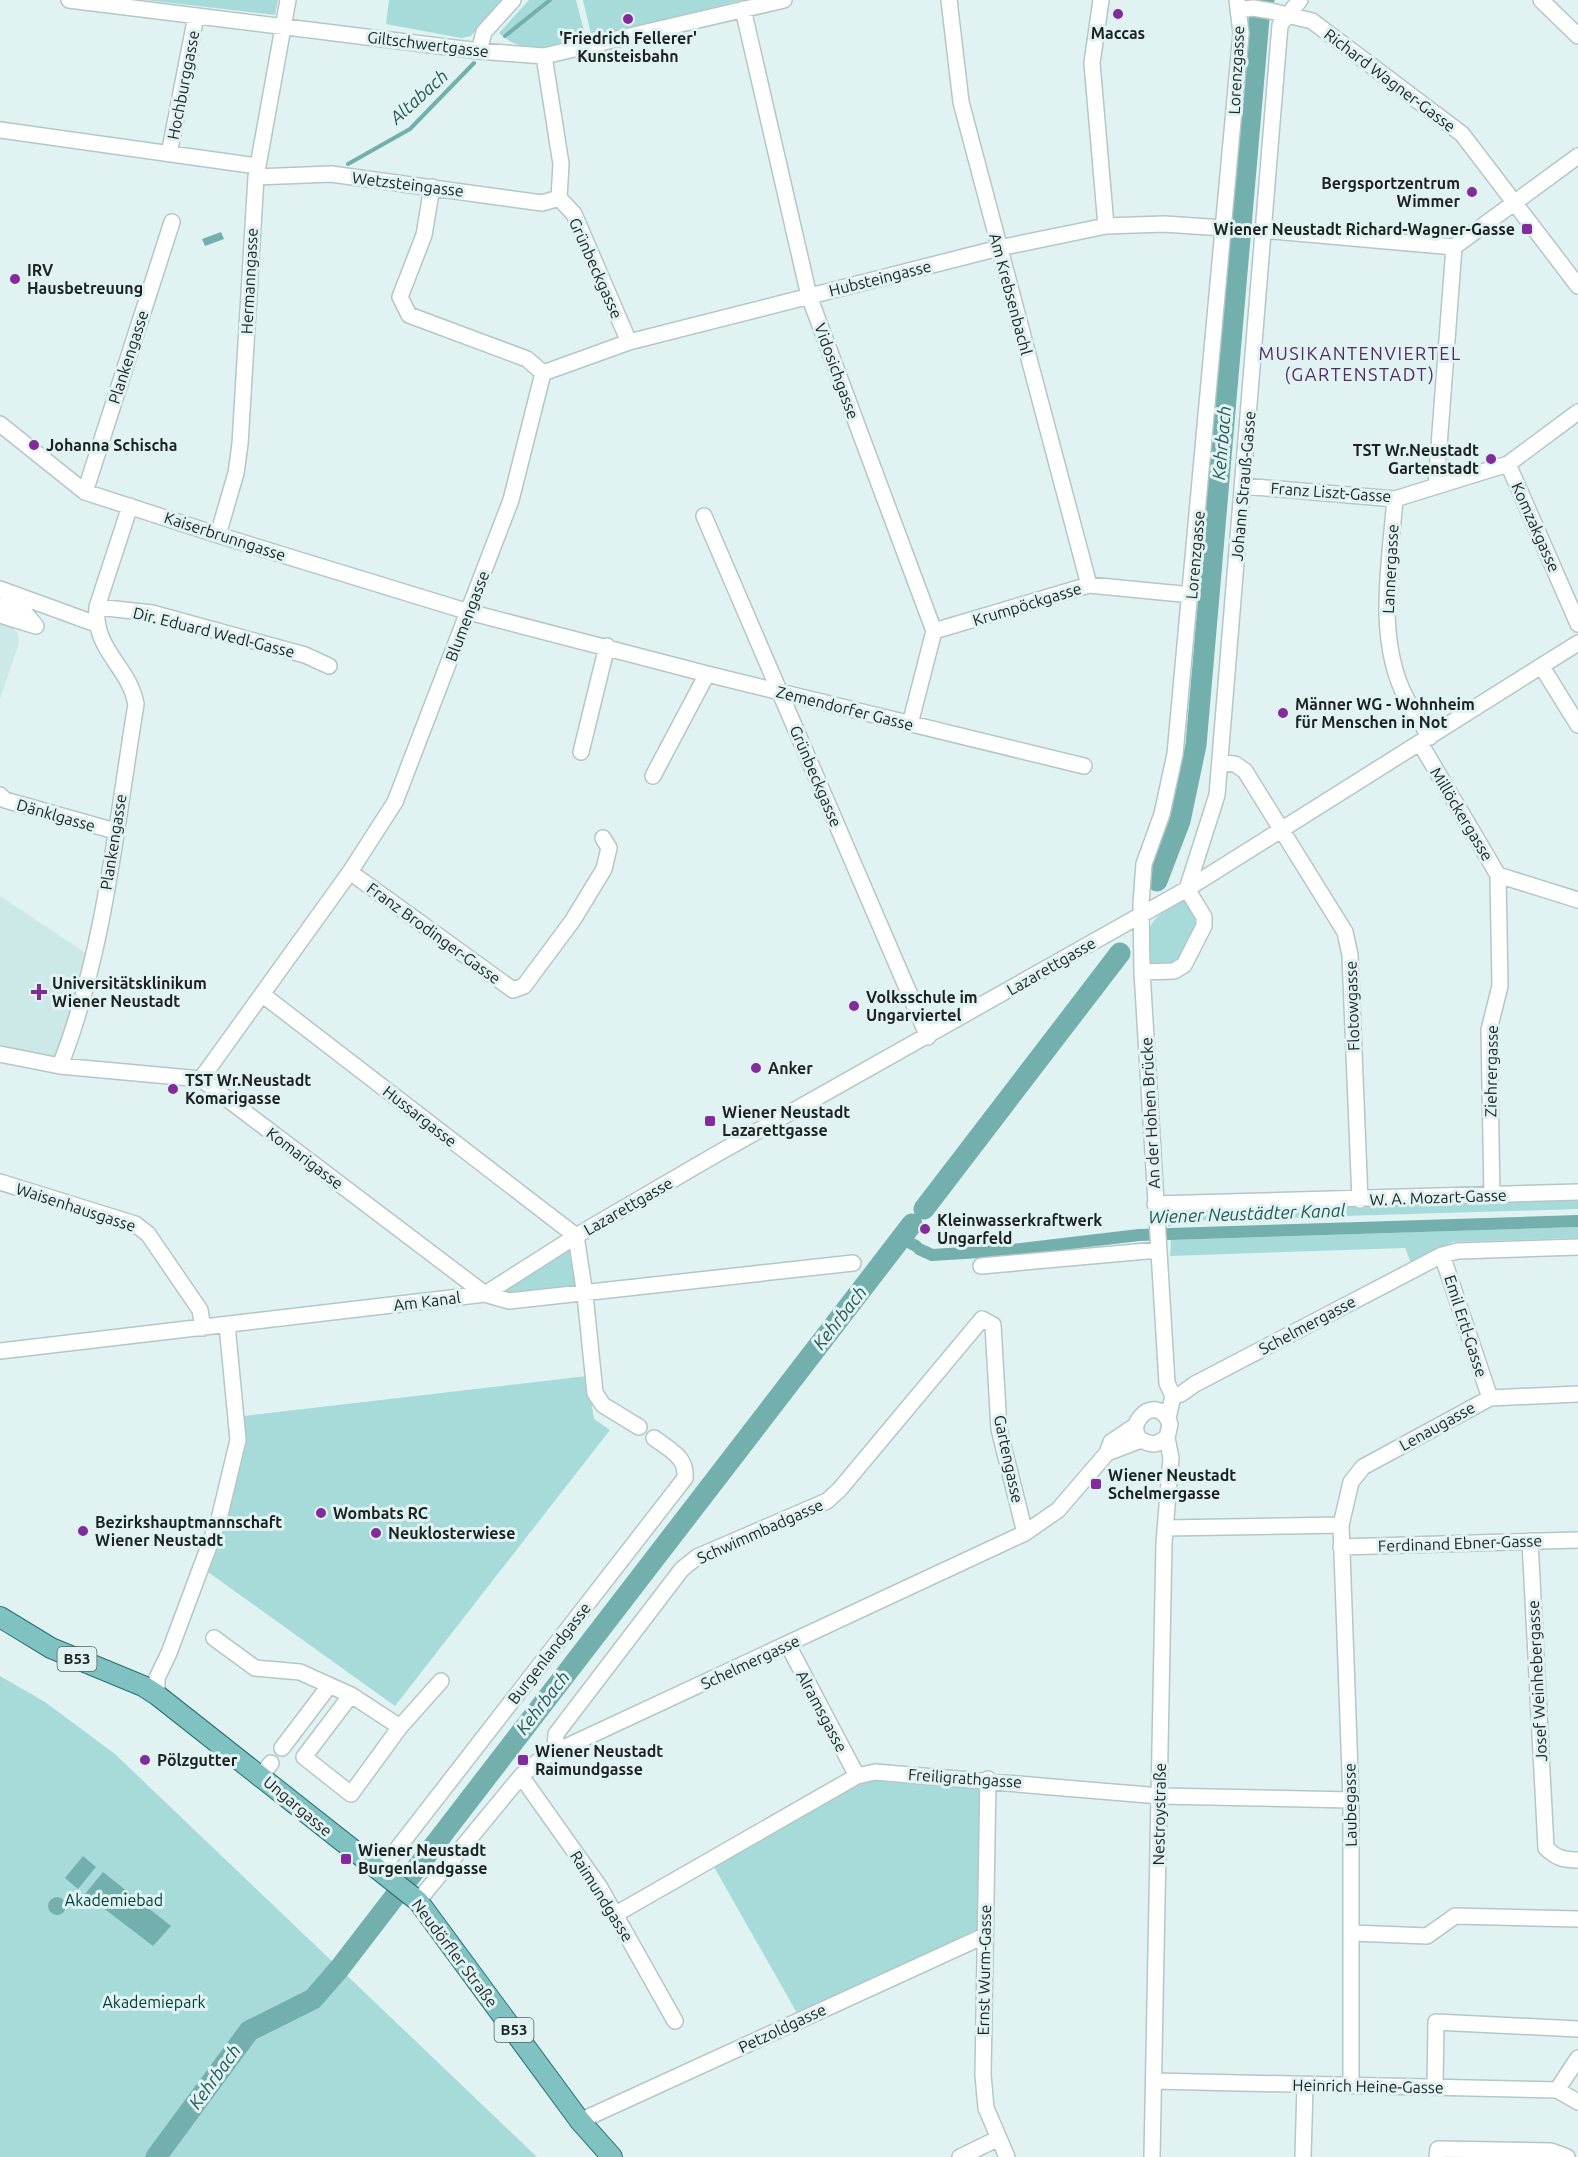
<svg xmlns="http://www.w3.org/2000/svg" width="1578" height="2157" viewBox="0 0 1578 2157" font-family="Ubuntu,sans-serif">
<rect width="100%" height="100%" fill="#e0f3f2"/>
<!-- built -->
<path fill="#cce8e7" d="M 0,623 L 10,626 L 18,633 L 19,643 L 0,699 Z
M 0,896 L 87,954 L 59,1058 L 12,1051 L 0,1047 Z"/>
<!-- green -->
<path fill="#a7dbd9" d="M 146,0 L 278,0 L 275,15 Z
M 389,0 L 503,0 L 471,36 L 461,38 L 386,24 Z
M 529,0 L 576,0 L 586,39 C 556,46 523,56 499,33 Z
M 583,0 L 743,0 L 592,38 Z
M 1186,898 L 1200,923 C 1184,953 1188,967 1150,965 C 1147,917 1147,923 1186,898 Z
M 1578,1198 L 1578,1209 L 1183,1221 L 1168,1227 L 1171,1211 Z
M 1578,1227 L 1578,1238 L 1453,1242 L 1411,1263 L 1405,1248 L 1170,1256 L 1171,1240 Z
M 571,1249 L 577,1286 L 516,1298 L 504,1292 L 505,1288 Z
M 587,1376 L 594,1419 L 610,1430 L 395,1706 L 208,1572 C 224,1528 247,1463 244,1416 Z
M 0,1676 L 45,1702 L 115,1754 L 537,2157 L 0,2157 Z
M 870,1777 L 981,1785 L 978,1932 L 797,2013 L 714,1867 Z"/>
<!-- water -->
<path fill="#73afad" d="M 221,232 L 224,239 L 205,246 L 202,239 Z
M 83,1856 L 96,1867 L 78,1889 L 65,1878 Z
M 103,1872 L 171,1926 L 153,1946 L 85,1894 Z
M48 1906a9 9 0 1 1 18 0a9 9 0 1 1-18 0Z"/>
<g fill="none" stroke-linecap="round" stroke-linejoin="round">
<!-- stream -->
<path stroke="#73afad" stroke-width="4" d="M 505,36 L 550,0
M 348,164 L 410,129 L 474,63"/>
<!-- canal -->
<path stroke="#73afad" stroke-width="12" d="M 901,1238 L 916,1246
M 919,1249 L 932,1255 L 1012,1250 L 1139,1235 L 1578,1221"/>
<!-- river -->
<path stroke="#73afad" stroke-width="21" d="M 1157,881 L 1180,821 L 1196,745 L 1259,19 L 1264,0
M 924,1209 L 1120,953
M 156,2157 L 249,2031 L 313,1999 L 339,1969 L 912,1224"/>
<defs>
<path id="minor" d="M 69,0 L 479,51 L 544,56 L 784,0
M 949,0 L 961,102 L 1089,585
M 1101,0 L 1092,63 L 1106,226
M 1541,0 L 1578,36
M 743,9 L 809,296 L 934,631 L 910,724
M 1238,10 L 1253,8 L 1271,11 L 1312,21 L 1462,134 L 1578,286
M 479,51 L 484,32 L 513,0
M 544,56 L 561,164 L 559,198 L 574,214 L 629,342
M 0,130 L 257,166
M 169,154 L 196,16
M 256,177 L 331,174 L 542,203 L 559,198
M 1263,230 L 1454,247 L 1578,156
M 543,373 L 629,342 L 999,248 L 1106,226 L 1164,224 L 1224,228
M 0,424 L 85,492 L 218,535 L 469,612 L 707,674 L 1084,766
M 1508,464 L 1578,624
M 1243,486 L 1395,499 L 1508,464 L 1578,412
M 1436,486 L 1454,247
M 85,492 L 172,222
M 1395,499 C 1390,563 1375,638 1406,698 C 1413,712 1422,724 1430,737
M 704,516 L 928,1037
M 218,535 L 236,473 L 240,444 L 256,177 L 288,0
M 0,589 L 96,624
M 0,605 L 24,612 L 36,626 L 0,615
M 97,607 L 152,613 L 305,655 L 329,666
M 934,631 L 1089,585 L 1192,595
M 1542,667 L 1578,725
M 1420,743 L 1498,875 L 1578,900
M 581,752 L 607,646
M 1220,763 L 1235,764 L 1245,771 L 1345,932 L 1350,955 L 1360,1200
M 653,776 L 707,674
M 0,795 L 5,800 L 115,831
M 350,872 L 513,990 L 524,986 L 573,920 L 604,869 L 609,848 L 603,838
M 1142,972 L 1174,971 L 1184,965 L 1204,926 L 1204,917 L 1187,889 L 1217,795 L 1280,25 L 1300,0
M 263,995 L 576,1236 L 585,1295 L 595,1393 L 603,1405 L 639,1427
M 0,1054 L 60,1066 L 201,1079 L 485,1294
M 60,1066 C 105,951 116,825 136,704 C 129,666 93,650 97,607 L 130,506
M 201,1079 L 350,872 L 395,802 L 511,500 L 543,373 L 527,359 L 409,315 L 400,297 L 424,235 L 432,187
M 0,1182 L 135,1224 L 148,1234 L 200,1310 L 203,1328
M 1492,1196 L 1489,1030 L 1500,986 L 1498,875
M 1155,1204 L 1578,1192
M 1442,1255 L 1490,1398
M 981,1266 L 1158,1250
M 485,1294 L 576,1236 L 715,1155 L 1187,889 L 1578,643
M 0,1351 L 485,1294 L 509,1301 L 853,1263
M 1173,1396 L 1181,1394 L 1195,1384 L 1442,1255 L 1458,1251 L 1578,1247
M 1168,1418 L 1173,1396 L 1167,1383 L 1142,972 L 1141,903 L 1144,864 L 1162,814 L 1175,754 L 1241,33 L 1237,0
M 1107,1453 L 1141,1440
M 1165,1528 L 1341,1525
M 1530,1541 L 1546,1848 C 1556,1858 1564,1860 1578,1860
M 1341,1547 L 1578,1540
M 214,1638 L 255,1668 L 300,1672 L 351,1695 L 400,1727
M 788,1645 L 857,1776
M 157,1695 L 157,1678 L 169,1653 L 219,1519 L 238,1440 L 227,1325
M 351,1695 L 304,1757 L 351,1794 L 400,1727 L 441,1681
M 282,1748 L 329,1686
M 555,1752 L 556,1734 L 682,1569 L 697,1557 L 827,1501 L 840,1489 L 982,1319 L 993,1325 L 999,1429 L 1025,1533
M 262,1775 L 271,1763
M 521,1776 L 599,1886 L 675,2021
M 988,1779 L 983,2075 L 986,2108 L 1007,2157
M 380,1871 L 685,1478 C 687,1457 670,1450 654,1438
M 418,1901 L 521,1776 L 542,1758 L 1025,1533 L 1058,1510 L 1107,1453 L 1111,1442 L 1135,1426
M 616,1914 L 857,1776 L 875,1772 L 1160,1796 L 1351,1800
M 1353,1933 L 1427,1936 L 1455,1916 L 1578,1919
M 1154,2081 L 1557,2090 L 1578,2102
M 1351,2086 L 1351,1800 L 1341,1525 L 1351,1482 L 1363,1467 L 1490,1398 L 1578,1394
M 1435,2087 L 1436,2022 L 1578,2029
M 1557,2090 L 1578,2058
M 580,2121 L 984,1936
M 960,2157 L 999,2138
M 1152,2157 L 1164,1543 L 1171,1458 L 1167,1438 L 1170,1424 C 1154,1384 1111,1440 1155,1444 L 1167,1438
M 1303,2157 L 1305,2086
M 1437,2157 L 1438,2149 L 1551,2151 L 1567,2157"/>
<path id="major" d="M 0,1617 L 51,1648 L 143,1686 L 157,1695 L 418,1901 L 580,2121 L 612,2157"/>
</defs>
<!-- minor casing -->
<use href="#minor" stroke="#b4c7c6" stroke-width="18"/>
<!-- major casing -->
<use href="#major" stroke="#266f6e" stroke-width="22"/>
<!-- minor -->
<use href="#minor" stroke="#fff" stroke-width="15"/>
<!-- major -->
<use href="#major" stroke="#80c2c1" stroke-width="20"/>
</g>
<!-- markers -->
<g fill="#812c9a" stroke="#e0f3f2" stroke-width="2">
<circle cx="1118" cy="14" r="6"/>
<circle cx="628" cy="19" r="6"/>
<circle cx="1472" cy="192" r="6"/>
<rect x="1521" y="223" width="12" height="12" rx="3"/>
<circle cx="15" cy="279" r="6"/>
<circle cx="34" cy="445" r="6"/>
<circle cx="1491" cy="459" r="6"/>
<circle cx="1283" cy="713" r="6"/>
<path d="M36 983h6v6h6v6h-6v6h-6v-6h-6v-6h6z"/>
<circle cx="854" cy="1006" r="6"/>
<circle cx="756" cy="1068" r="6"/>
<circle cx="173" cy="1089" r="6"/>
<rect x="704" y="1115" width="12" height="12" rx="3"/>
<circle cx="925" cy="1229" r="6"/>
<rect x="1090" y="1478" width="12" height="12" rx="3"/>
<circle cx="321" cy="1513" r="6"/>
<circle cx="83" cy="1531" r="6"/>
<circle cx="376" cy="1533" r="6"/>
<circle cx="145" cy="1760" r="6"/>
<rect x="517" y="1754" width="12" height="12" rx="3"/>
<rect x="340" y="1853" width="12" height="12" rx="3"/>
</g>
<g text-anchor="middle" stroke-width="6" stroke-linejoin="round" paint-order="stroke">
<!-- shield labels -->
<g fill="#e0f3f2" stroke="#566160" stroke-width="1.5">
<rect x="57.5" y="1647" width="39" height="24" rx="4.5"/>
<rect x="494.5" y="2018" width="39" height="24" rx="4.5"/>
</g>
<g font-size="15" font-weight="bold" fill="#1b2222">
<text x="77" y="1664">B53</text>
<text x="514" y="2035">B53</text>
</g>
<!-- poi labels -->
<g font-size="16" font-weight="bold" fill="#1b2222" stroke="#e0f3f2" text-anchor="start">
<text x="1118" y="39" text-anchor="middle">Maccas</text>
<text x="628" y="44" text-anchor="middle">'Friedrich Fellerer'<tspan x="628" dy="18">Kunsteisbahn</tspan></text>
<text x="1460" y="189" text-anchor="end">Bergsportzentrum<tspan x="1460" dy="18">Wimmer</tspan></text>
<text x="1515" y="235" text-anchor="end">Wiener Neustadt Richard-Wagner-Gasse</text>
<text x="27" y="276">IRV<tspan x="27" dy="18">Hausbetreuung</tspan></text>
<text x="46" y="451">Johanna Schischa</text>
<text x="1479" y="456" text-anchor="end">TST Wr.Neustadt<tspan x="1479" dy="18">Gartenstadt</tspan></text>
<text x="1295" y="710">Männer WG - Wohnheim<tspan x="1295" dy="18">für Menschen in Not</tspan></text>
<text x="52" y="989">Universitätsklinikum<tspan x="52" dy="18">Wiener Neustadt</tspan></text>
<text x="866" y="1003">Volksschule im<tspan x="866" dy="18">Ungarviertel</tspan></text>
<text x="768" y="1074">Anker</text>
<text x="185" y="1086">TST Wr.Neustadt<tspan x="185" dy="18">Komarigasse</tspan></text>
<text x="722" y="1118">Wiener Neustadt<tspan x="722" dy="18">Lazarettgasse</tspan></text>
<text x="937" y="1226">Kleinwasserkraftwerk<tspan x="937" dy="18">Ungarfeld</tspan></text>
<text x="1108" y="1481">Wiener Neustadt<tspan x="1108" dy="18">Schelmergasse</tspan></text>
<text x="333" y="1519">Wombats RC</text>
<text x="95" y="1528">Bezirkshauptmannschaft<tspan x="95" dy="18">Wiener Neustadt</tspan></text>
<text x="388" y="1539">Neuklosterwiese</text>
<text x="535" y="1757">Wiener Neustadt<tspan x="535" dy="18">Raimundgasse</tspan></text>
<text x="157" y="1766">Pölzgutter</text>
<text x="358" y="1856">Wiener Neustadt<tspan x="358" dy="18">Burgenlandgasse</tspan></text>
</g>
<!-- street labels -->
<g font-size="16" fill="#1b2222" stroke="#e0f3f2">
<text transform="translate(428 44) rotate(7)" y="6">Giltschwertgasse</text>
<text transform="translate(1236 70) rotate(-87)" y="6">Lorenzgasse</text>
<text transform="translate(1390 80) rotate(37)" y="6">Richard Wagner-Gasse</text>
<text transform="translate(183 85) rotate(-79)" y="6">Hochburggasse</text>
<text transform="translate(408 184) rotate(7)" y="6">Wetzsteingasse</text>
<text transform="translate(596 268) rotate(66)" y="6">Grünbeckgasse</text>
<text transform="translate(880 278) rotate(-14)" y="6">Hubsteingasse</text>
<text transform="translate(249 281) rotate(-87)" y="6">Hermanngasse</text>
<text transform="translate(1011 294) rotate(75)" y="6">Am Krebsenbachl</text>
<text transform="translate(128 357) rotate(-72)" y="6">Plankengasse</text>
<text transform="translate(837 371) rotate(70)" y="6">Vidosichgasse</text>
<text transform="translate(1243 486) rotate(-85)" y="6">Johann Strauß-Gasse</text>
<text transform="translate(1331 492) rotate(4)" y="6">Franz Liszt-Gasse</text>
<text transform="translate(1536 527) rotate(66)" y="6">Komzakgasse</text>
<text transform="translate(225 536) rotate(18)" y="6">Kaiserbrunngasse</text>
<text transform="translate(1195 555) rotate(-85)" y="6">Lorenzgasse</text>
<text transform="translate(1390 569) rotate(-87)" y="6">Lannergasse</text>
<text transform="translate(1027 604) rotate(-17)" y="6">Krumpöckgasse</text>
<text transform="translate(467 616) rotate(-69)" y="6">Blumengasse</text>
<text transform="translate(214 632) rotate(14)" y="6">Dir. Eduard Wedl-Gasse</text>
<text transform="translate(845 708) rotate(14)" y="6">Zemendorfer Gasse</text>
<text transform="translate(816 776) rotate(67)" y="6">Grünbeckgasse</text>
<text transform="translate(1462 814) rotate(59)" y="6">Millöckergasse</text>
<text transform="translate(56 815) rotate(16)" y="6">Dänklgasse</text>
<text transform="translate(113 842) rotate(-81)" y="6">Plankengasse</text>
<text transform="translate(434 933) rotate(36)" y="6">Franz Brodinger-Gasse</text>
<text transform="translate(1051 966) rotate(-30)" y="6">Lazarettgasse</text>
<text transform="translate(1352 1006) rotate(-92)" y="6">Flotowgasse</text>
<text transform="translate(1491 1071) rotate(-89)" y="6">Ziehrergasse</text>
<text transform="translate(1150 1113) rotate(-93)" y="6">An der Hohen Brücke</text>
<text transform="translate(420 1116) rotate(38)" y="6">Hussargasse</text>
<text transform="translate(305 1158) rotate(37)" y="6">Komarigasse</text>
<text transform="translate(1438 1197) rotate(-2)" y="6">W. A. Mozart-Gasse</text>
<text transform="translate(628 1206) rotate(-30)" y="6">Lazarettgasse</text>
<text transform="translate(76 1207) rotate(18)" y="6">Waisenhausgasse</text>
<text transform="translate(427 1301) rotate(-7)" y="6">Am Kanal</text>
<text transform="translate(1307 1325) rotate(-28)" y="6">Schelmergasse</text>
<text transform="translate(1466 1326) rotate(72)" y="6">Emil Ertl-Gasse</text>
<text transform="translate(1437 1426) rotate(-29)" y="6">Lenaugasse</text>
<text transform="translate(1009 1459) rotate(78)" y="6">Gartengasse</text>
<text transform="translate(760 1531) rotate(-24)" y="6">Schwimmbadgasse</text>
<text transform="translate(1460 1543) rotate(-2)" y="6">Ferdinand Ebner-Gasse</text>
<text transform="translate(549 1653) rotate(-52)" y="6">Burgenlandgasse</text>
<text transform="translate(750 1662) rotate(-25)" y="6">Schelmergasse</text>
<text transform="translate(1537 1681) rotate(-93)" y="6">Josef Weinhebergasse</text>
<text transform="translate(822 1711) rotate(62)" y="6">Alramsgasse</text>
<text transform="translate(965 1778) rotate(4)" y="6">Freiligrathgasse</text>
<text transform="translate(1350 1805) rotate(-91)" y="6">Laubegasse</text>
<text transform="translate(298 1806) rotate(40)" y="6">Ungargasse</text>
<text transform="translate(1159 1814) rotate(-89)" y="6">Nestroystraße</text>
<text transform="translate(602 1896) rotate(58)" y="6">Raimundgasse</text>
<text transform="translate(455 1953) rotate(53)" y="6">Neudörfler Straße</text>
<text transform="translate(984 1970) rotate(-89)" y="6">Ernst Wurm-Gasse</text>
<text transform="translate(782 2028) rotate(-25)" y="6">Petzoldgasse</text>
<text transform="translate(1368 2086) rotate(1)" y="6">Heinrich Heine-Gasse</text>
</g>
<!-- park labels -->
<g font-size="16" fill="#003d3c" stroke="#e0f3f2">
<text x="114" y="1906">Akademiebad</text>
<text x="154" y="2008">Akademiepark</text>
</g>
<!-- water labels -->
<g font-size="18" font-style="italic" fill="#235857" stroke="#e0f3f2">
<text transform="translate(419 97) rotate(-42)" y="6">Altabach</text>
<text transform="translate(1222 443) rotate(-85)" y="6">Kehrbach</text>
<text transform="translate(1247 1214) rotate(-2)" y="6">Wiener Neustädter Kanal</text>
<text transform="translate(840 1318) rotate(-52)" y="6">Kehrbach</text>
<text transform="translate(543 1703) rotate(-52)" y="6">Kehrbach</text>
<text transform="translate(215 2077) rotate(-54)" y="6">Kehrbach</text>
</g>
<!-- neighbourhood labels -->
<g font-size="18" letter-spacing="1.5" fill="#542b61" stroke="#e0f3f2">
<text x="1360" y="360">MUSIKANTENVIERTEL<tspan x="1360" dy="21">(GARTENSTADT)</tspan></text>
</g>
</g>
</svg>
